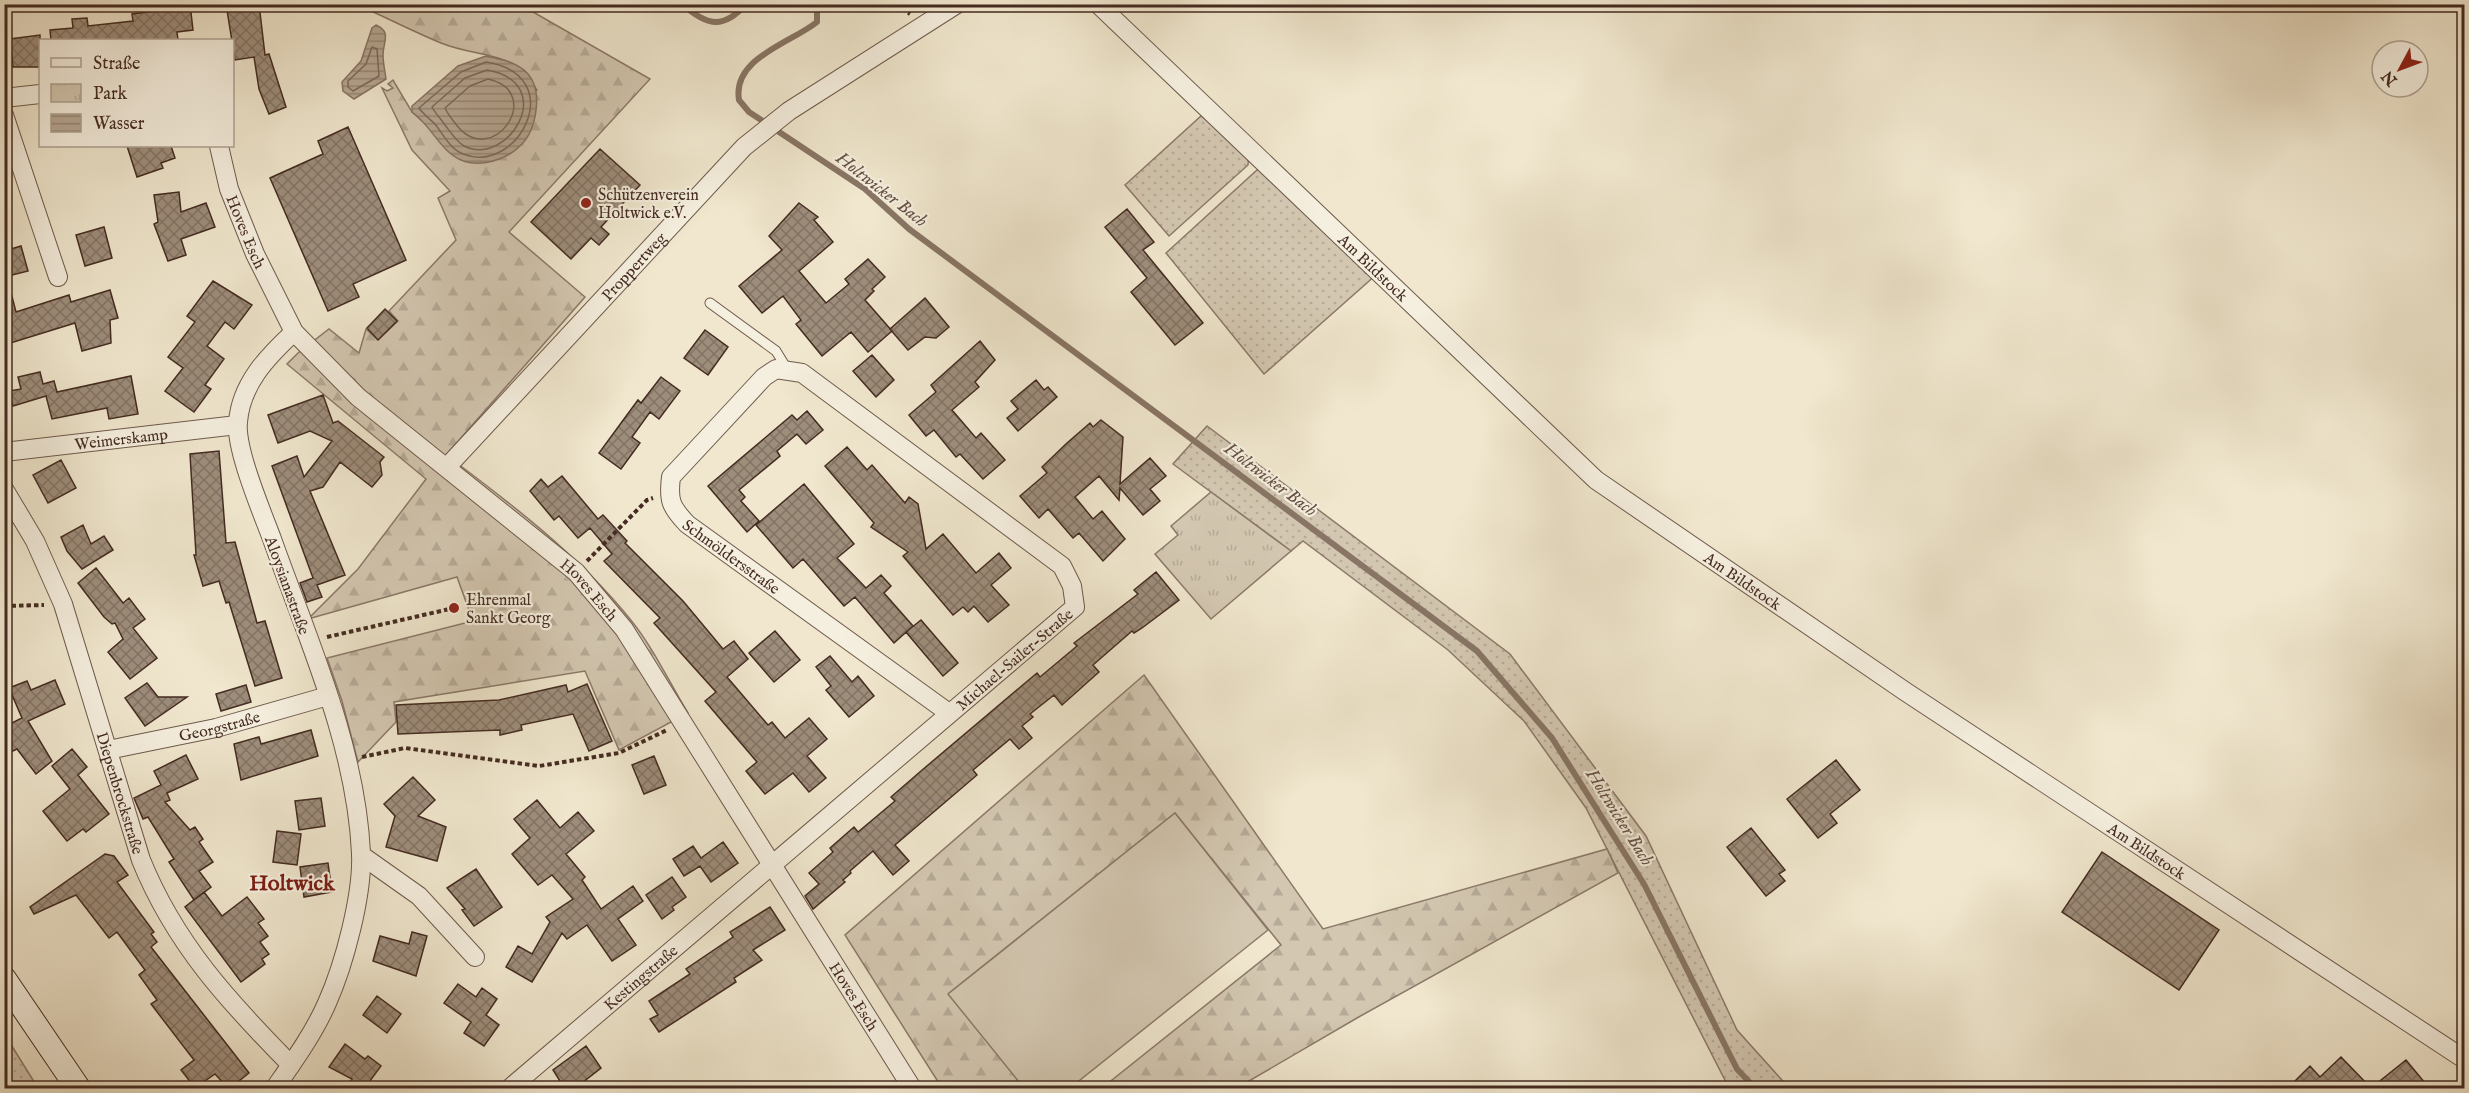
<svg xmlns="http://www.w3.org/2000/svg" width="2469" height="1093" viewBox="0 0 2469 1093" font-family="'IM FELL English',serif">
<defs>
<pattern id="grass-dots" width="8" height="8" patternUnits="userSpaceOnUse" patternTransform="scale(1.5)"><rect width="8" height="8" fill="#d3c7b1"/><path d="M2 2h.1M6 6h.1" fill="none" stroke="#b6ab98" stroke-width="1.8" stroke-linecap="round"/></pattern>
<pattern id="forest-firs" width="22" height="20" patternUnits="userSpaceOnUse" patternTransform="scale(1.5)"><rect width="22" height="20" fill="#d3c7b1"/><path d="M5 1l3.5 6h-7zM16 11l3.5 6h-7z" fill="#b6ab98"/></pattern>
<pattern id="park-tufts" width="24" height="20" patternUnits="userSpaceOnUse" patternTransform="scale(1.5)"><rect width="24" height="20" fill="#d3c7b1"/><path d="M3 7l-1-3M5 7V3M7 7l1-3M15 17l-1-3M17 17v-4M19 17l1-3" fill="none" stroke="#b6ab98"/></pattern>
<pattern id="water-rules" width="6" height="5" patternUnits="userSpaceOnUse" patternTransform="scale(1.5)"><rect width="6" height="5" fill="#b6a793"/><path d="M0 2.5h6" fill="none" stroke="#968878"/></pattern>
<pattern id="building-cross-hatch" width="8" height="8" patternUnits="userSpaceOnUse" patternTransform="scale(1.5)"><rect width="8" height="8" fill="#9d8d7b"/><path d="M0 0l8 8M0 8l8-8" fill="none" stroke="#827364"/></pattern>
</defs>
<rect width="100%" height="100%" fill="#f0e7ce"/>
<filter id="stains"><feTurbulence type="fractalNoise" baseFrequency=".00333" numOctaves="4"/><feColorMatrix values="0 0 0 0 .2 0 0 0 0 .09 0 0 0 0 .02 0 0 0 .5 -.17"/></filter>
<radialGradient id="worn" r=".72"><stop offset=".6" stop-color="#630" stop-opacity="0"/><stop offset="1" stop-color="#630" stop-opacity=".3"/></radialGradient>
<!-- grass -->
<path fill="url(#grass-dots)" stroke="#8c7969" stroke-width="1.5" d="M 1201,116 L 1249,152 L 1248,165 L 1169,236 L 1125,185 Z
M 1257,170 L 1268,170 L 1377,274 L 1264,374 L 1166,253 Z
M 1207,426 L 1510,654 L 1646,836 L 1737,1030 L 1789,1088 L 1729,1088 L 1586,808 L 1524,721 L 1448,650 L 1303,541 L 1291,551 L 1173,464 Z
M 5,1035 L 38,1088 L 5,1088 Z"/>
<!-- forest -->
<path fill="url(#forest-firs)" stroke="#8c7969" stroke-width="1.5" d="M 366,5 L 521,5 L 650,79 L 509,232 L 585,297 L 446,455 C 512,504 578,555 630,619 C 653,647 669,682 688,713 L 619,750 L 585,671 L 394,702 L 396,722 L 358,762 L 342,701 L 327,658 L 473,621 L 457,577 L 308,619 L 358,569 L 426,479 L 287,364 L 298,353 L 329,329 L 359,353 L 366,329 L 378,340 L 398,321 L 389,311 L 456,240 L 438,198 L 450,191 L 412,150 L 382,88 L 387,91 L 393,88 L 388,84 L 393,80 L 412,112 L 433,131 L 537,90 C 513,48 480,59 441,43 C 417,33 393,21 369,10 Z
M 1144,675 L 1323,929 L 1607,849 L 1618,873 L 1357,1018 L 1237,1088 L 1102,1088 L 1281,945 L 1175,813 L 949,993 L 1024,1088 L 942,1088 L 845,935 Z"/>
<!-- park -->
<path fill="url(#park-tufts)" stroke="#8c7969" stroke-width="1.5" d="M 1211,492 L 1291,551 L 1211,619 L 1155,554 L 1178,535 L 1171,526 Z"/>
<!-- garden -->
<path fill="#d3c7b1" stroke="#8c7969" stroke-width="1.5" d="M 1175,813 L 1268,930 L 1070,1088 L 1024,1088 L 948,994 Z"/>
<!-- water -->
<path fill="url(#water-rules)" stroke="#887565" stroke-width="1.5" d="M 376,25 C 392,32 383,42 383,55 C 383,63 385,71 386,79 L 354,99 L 343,91 L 342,82 L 361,61 L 372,28 Z
M 486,56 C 501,59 517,62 528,74 C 543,91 537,130 520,146 C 506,160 480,168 461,160 C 440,151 431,125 412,112 L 412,106 L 458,66 Z"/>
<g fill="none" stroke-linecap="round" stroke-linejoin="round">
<!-- shore -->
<path stroke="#7d695a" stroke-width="1.5" d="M 372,47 L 377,49 L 379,76 L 353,91 L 348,87 L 348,81 L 366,64 Z
M 486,62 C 570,75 519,176 463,154 C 450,149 443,134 435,124 C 430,119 423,114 419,108 L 461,72 Z
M 487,70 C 560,83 508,168 464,146 C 456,141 451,133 445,125 C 441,119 435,113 432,107 L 465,78 Z
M 488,79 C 547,92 491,173 455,123 C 451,118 447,113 445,108 L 470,86 Z"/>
<!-- stream -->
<path stroke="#887565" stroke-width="6" d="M 682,4 C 707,26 723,30 746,4
M 817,4 L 817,22 C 791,43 732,58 739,100 L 749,112 L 865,189 L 909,229 L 1477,651 L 1552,738 L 1644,884 L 1737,1069 L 1755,1088"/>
</g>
<!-- building -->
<path fill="url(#building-cross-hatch)" stroke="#442b21" stroke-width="1.5" d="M 162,4 L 190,4 L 193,30 L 177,32 L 178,40 L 51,40 L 50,30 L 73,28 L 72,19 L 87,18 L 88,26 L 133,21 L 132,14 L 162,10 Z
M 226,4 L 259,4 L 265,55 L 269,54 L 286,107 L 269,114 L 259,89 L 254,57 L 235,60 Z
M 40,35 L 40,67 L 13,67 L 10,39 Z
M 348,127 L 406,260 L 353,284 L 359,297 L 328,311 L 270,178 L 323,154 L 318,141 Z
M 127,146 L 171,146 L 175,158 L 161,163 L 163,168 L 137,177 Z
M 600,149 L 640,185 L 601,227 L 609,234 L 599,245 L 591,238 L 571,259 L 531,222 Z
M 179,192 L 181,212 L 206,203 L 215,227 L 181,239 L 186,255 L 168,261 L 154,224 L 158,222 L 154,195 Z
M 799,203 L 818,217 L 814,220 L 833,242 L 799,271 L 826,303 L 849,284 L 845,279 L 868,259 L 885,277 L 872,289 L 874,291 L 865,300 L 892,331 L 868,352 L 851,332 L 822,356 L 796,324 L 801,320 L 783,296 L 762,313 L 739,286 L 782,250 L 769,236 Z
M 1127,209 L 1154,242 L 1143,250 L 1203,323 L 1175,345 L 1131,292 L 1147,278 L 1105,227 Z
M 104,227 L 112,258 L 85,266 L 76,235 Z
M 21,246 L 28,271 L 4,277 L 4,251 Z
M 213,281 L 252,305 L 234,329 L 225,322 L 207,346 L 224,359 L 205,385 L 211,389 L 194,412 L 165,391 L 183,368 L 168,357 L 195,322 L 187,316 Z
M 9,285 L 16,312 L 69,295 L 71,302 L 110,290 L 118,318 L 110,320 L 111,343 L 82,351 L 75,323 L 4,345 L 4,286 Z
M 925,298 L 949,327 L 936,338 L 925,337 L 908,350 L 890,329 Z
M 385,309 L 397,321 L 378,340 L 367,328 Z
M 705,330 L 728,347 L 708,375 L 684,358 Z
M 980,341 L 995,360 L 975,382 L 979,387 L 952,410 L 976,438 L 981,433 L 1005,460 L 983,479 L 960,454 L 956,457 L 934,430 L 926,436 L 909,415 L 936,392 L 931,385 Z
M 872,355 L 894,380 L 876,397 L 853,371 Z
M 40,372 L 43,384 L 54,381 L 57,392 L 131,376 L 138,414 L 109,419 L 107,408 L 52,419 L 46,396 L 13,406 L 9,391 L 21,389 L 18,377 Z
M 661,377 L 680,391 L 659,419 L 650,412 L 632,437 L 640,443 L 621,469 L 599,453 L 638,400 L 641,403 Z
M 1036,380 L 1044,390 L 1048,387 L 1057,397 L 1018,431 L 1007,418 L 1018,409 L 1011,401 Z
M 323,395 L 333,423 L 338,421 L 384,457 L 380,462 L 382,475 L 372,487 L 340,462 L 323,487 L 310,491 L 345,575 L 317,585 L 322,597 L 307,602 L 300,583 L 313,578 L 272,466 L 297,456 L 304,477 L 332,441 L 310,431 L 278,443 L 268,415 Z
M 807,411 L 823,430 L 806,444 L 797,434 L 777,451 L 780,456 L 739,490 L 745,497 L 741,501 L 759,521 L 747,532 L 708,486 L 792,415 L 797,420 Z
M 1101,420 L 1123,437 L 1120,484 L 1150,458 L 1166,476 L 1150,489 L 1160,501 L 1143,515 L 1120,488 L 1119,500 L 1099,476 L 1075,497 L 1093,519 L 1102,511 L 1125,539 L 1103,561 L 1079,533 L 1073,538 L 1048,509 L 1039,518 L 1020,496 L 1047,473 L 1042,467 L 1067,443 L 1090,423 L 1093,427 Z
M 847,447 L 867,470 L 872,465 L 905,503 L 909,497 L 918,504 L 926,549 L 943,534 L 976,573 L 999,553 L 1011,568 L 991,585 L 1009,605 L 988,622 L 974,606 L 968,612 L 963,607 L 953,615 L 903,556 L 908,552 L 871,527 L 874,523 L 825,466 Z
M 219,451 L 226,543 L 235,542 L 257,623 L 265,621 L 282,678 L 255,686 L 229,602 L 226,603 L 219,581 L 203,586 L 194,555 L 196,555 L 190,454 Z
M 61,460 L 76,488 L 48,503 L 33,475 Z
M 562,476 L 598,519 L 603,515 L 627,541 L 625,543 L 683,601 L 723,649 L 734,641 L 748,659 L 727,677 L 768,725 L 772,722 L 785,738 L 809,718 L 827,739 L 807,756 L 826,778 L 809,792 L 793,773 L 765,794 L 746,771 L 757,762 L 705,701 L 716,692 L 654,623 L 660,618 L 604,561 L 612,554 L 590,528 L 578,538 L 559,516 L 554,520 L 530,491 L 541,479 L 548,487 Z
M 804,484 L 854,544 L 837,558 L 866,588 L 881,575 L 891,586 L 884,593 L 913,626 L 894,643 L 855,597 L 844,606 L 803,559 L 793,568 L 756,525 Z
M 83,525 L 91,544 L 104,536 L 113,550 L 82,569 L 67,551 L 61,537 Z
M 96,568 L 123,603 L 129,598 L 145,619 L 133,628 L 157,658 L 130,679 L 108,652 L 123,639 L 115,623 L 112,624 L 104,617 L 78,583 Z
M 1156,572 L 1179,600 L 1142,628 L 1134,633 L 1132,631 L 1093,665 L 1099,672 L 1062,705 L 1054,695 L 1030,714 L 1033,717 L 1022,726 L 1032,738 L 1019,749 L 1010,739 L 973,770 L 977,775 L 895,845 L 909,861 L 893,875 L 873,851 L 850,871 L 851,873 L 843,880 L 845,882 L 813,909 L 805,896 L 819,884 L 809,873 L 833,852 L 830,848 L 854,827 L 858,832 L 895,801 L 891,797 L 921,771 L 1037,673 L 1040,677 L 1077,646 L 1074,643 L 1138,594 L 1134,590 Z
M 921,620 L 958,663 L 943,676 L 906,632 Z
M 775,631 L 800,660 L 774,682 L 749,653 Z
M 830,656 L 852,682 L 858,676 L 874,696 L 849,717 L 826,690 L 831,686 L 816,667 Z
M 55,680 L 65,704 L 28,721 L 52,761 L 36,774 L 17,749 L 4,755 L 4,727 L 22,718 L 9,688 L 27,681 L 31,690 Z
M 147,683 L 158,697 L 187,697 L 145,726 L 125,698 Z
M 587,684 L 612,741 L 589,751 L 573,714 L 521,725 L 522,730 L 500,735 L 500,730 L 398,734 L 396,705 L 499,700 L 566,685 L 568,692 Z
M 246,685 L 251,702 L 221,711 L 216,694 Z
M 311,730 L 318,756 L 241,780 L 234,744 L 259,737 L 261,744 Z
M 72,749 L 87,767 L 78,775 L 109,814 L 86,832 L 83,829 L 67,841 L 43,811 L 70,789 L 52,766 Z
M 186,755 L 198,779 L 167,793 L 170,800 L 165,802 L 190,830 L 195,827 L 203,839 L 199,842 L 213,862 L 199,871 L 211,887 L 194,900 L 169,862 L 174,859 L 148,817 L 143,819 L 134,798 L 161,785 L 154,771 Z
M 654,756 L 666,785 L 644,794 L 632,765 Z
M 1836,760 L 1860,790 L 1830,814 L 1837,823 L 1818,838 L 1787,799 Z
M 413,777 L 435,800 L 418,816 L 446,827 L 437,861 L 386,847 L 395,816 L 384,804 Z
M 321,798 L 325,826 L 299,830 L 295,801 Z
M 537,800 L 560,828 L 578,812 L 594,831 L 566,854 L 585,877 L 582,880 L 601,909 L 633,886 L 643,901 L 618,919 L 636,945 L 612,961 L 587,925 L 567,939 L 562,933 L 532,982 L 506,967 L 518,946 L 532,954 L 550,922 L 546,917 L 573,899 L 552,875 L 538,885 L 512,854 L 530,838 L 514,819 Z
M 1751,828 L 1785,870 L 1779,874 L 1785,881 L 1766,896 L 1727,847 Z
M 277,831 L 301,834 L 297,865 L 273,862 Z
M 723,842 L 738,863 L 711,882 L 700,866 L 684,876 L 673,859 L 693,846 L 701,858 Z
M 2102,852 L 2219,930 L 2179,990 L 2062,912 Z
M 105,854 L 114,856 L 128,875 L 117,882 L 154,932 L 151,934 L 157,942 L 151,947 L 249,1073 L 229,1089 L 215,1074 L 195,1088 L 181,1070 L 194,1060 L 151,1004 L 157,1000 L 139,975 L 145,970 L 117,932 L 109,938 L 76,895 L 34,914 L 30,907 Z
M 328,863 L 332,892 L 304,897 L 300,867 Z
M 476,869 L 502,907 L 474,926 L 462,910 L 465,909 L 447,888 Z
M 672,877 L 686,897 L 672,907 L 674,910 L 662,919 L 646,895 Z
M 204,892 L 222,916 L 247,897 L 264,919 L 258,923 L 268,936 L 260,942 L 269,954 L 262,959 L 265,964 L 241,982 L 185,907 Z
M 770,907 L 785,930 L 753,950 L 762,960 L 734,978 L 736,982 L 659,1032 L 650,1019 L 658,1015 L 649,1001 L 690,974 L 686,969 L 733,937 L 730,932 Z
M 412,932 L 427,936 L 416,976 L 373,961 L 380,936 L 409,944 Z
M 458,984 L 476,997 L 482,988 L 497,999 L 486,1015 L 499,1025 L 484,1046 L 464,1033 L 471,1022 L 444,1003 Z
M 377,996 L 401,1014 L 387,1033 L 363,1015 Z
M 345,1044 L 365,1059 L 368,1056 L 381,1066 L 364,1089 L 344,1089 L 352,1079 L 329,1067 Z
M 586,1046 L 601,1068 L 574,1089 L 565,1089 L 553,1070 Z
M 2341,1057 L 2371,1088 L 2406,1060 L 2430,1089 L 2302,1089 L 2295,1081 L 2310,1066 L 2320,1077 Z"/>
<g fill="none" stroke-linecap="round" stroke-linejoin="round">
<defs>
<path id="lane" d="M 710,303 L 776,351 L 787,369"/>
<g id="street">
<path id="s1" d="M 1098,4 L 1596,480 L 1906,692 L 2464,1059"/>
<path d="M 4,98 L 40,94"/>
<path d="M 4,115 L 58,277"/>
<path id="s2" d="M 219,146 L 229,189 L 255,254 L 294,332 L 358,397 L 576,572 L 624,629 L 912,1088"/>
<path id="s3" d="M 4,452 L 237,425"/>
<path id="s4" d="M 447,467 L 744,147 L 789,111 L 957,4"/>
<path id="s5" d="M 4,489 L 35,541 L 63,604 L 141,860 C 175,944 229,1002 291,1065"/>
<path id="s6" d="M 108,750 L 216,728 L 328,696"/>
<path d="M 361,855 L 419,896 L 475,957"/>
<path d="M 275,1088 C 293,1062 314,1033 327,1003 C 344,965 363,895 361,853 C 356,745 308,640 272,539 C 262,512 235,449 238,422 C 241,384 267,357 294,332"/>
<path id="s7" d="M 510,1088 L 1075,607 L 1072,586 L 1062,566 L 802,373 L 776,369 L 764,377 L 671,477 C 668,501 671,507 687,524 L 949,713"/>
</g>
<path id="secondary" d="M 4,979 L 78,1088"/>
</defs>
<!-- lane casing -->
<use href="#lane" stroke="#6f5a4c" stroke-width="11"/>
<!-- street casing -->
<use href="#street" stroke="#6f5a4c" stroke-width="20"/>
<!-- secondary casing -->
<use href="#secondary" stroke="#442b21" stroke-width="26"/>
<!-- path -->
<path stroke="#442b21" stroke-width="4" stroke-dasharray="4.5 3" stroke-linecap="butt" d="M 896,4 L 910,14
M 587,561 L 647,500 L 653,498
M 4,606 L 44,605
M 327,637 L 454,608
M 362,757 L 405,748 L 539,766 L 619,753 L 667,730"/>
<!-- lane -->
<use href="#lane" stroke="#f5efdf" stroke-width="9"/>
<!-- street -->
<use href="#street" stroke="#f5efdf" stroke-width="18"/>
<!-- secondary -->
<use href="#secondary" stroke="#f5efdf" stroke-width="24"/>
</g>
<!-- markers -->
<g fill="#8f2418" stroke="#f5efdf" stroke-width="2">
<circle cx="586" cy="203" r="6"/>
<circle cx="454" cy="608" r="6"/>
</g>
<g text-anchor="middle" stroke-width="4.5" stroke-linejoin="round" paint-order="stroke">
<!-- poi labels -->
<g font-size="16" fill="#442b21" stroke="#f5efdf" text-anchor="start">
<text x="598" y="200">Schützenverein<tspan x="598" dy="18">Holtwick e.V.</tspan></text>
<text x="466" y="605">Ehrenmal<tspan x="466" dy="18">Sankt Georg</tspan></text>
</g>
<!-- street labels -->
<g font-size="16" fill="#442b21" stroke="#f5efdf">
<text dy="6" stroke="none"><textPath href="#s2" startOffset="90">Hoves Esch</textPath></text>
<text dy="6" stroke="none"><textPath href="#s4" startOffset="274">Proppertweg</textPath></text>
<text dy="6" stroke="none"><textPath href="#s1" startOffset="381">Am Bildstock</textPath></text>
<text dy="6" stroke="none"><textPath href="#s3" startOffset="118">Weimerskamp</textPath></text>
<text dy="6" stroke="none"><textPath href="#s7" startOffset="1394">Schmöldersstraße</textPath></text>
<text dy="6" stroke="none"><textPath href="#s1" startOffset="867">Am Bildstock</textPath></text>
<text transform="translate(288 585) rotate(70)" y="6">Aloysianastraße</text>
<text dy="6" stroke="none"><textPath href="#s2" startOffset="594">Hoves Esch</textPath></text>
<text dy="6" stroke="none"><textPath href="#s7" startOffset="662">Michael-Sailer-Straße</textPath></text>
<text dy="6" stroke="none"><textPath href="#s6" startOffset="114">Georgstraße</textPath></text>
<text dy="6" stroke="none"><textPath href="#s5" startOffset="327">Diepenbrockstraße</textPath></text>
<text dy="6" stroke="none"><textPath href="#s1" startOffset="1353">Am Bildstock</textPath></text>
<text dy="6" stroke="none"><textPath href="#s7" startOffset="171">Kestingstraße</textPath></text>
<text dy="6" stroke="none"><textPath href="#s2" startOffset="1080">Hoves Esch</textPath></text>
</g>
<!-- water labels -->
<g font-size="18" font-style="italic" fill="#665043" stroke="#f5efdf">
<text transform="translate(882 189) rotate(38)" y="6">Holtwicker Bach</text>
<text transform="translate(1271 479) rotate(37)" y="6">Holtwicker Bach</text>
<text transform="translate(1620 817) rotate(58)" y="6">Holtwicker Bach</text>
</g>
<!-- district labels -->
<g font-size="22" font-weight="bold" fill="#7a1f14" stroke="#f5efdf">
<text x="292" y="890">Holtwick</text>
</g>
</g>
<!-- margin -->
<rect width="2469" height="1093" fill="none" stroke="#f0e7ce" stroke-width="24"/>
<rect x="6" y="6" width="2457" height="1081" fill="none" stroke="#442b21" stroke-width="3"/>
<rect x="12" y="12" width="2445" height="1069" fill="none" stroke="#442b21" stroke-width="1.5"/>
<!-- legend -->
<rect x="39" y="39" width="195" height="108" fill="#f5efdf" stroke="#aea193" stroke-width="1.5"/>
<rect x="51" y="58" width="30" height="9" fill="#f5efdf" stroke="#aea193" stroke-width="1.5"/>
<text x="93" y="69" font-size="18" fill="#442b21">Straße</text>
<rect x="51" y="84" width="30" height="18" fill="url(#park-tufts)" stroke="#aea193" stroke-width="1.5"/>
<text x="93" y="99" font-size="18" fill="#442b21">Park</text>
<rect x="51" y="114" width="30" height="18" fill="url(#water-rules)" stroke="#aea193" stroke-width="1.5"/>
<text x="93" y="129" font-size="18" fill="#442b21">Wasser</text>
<!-- north arrow -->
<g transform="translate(2400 69) rotate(229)"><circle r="28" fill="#f5efdf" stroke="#aea193" stroke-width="1.5"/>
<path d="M0-4.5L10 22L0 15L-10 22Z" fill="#8f2418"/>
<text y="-9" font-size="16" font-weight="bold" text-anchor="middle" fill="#442b21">N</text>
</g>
<rect width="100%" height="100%" filter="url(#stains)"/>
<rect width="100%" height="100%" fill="url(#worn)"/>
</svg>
